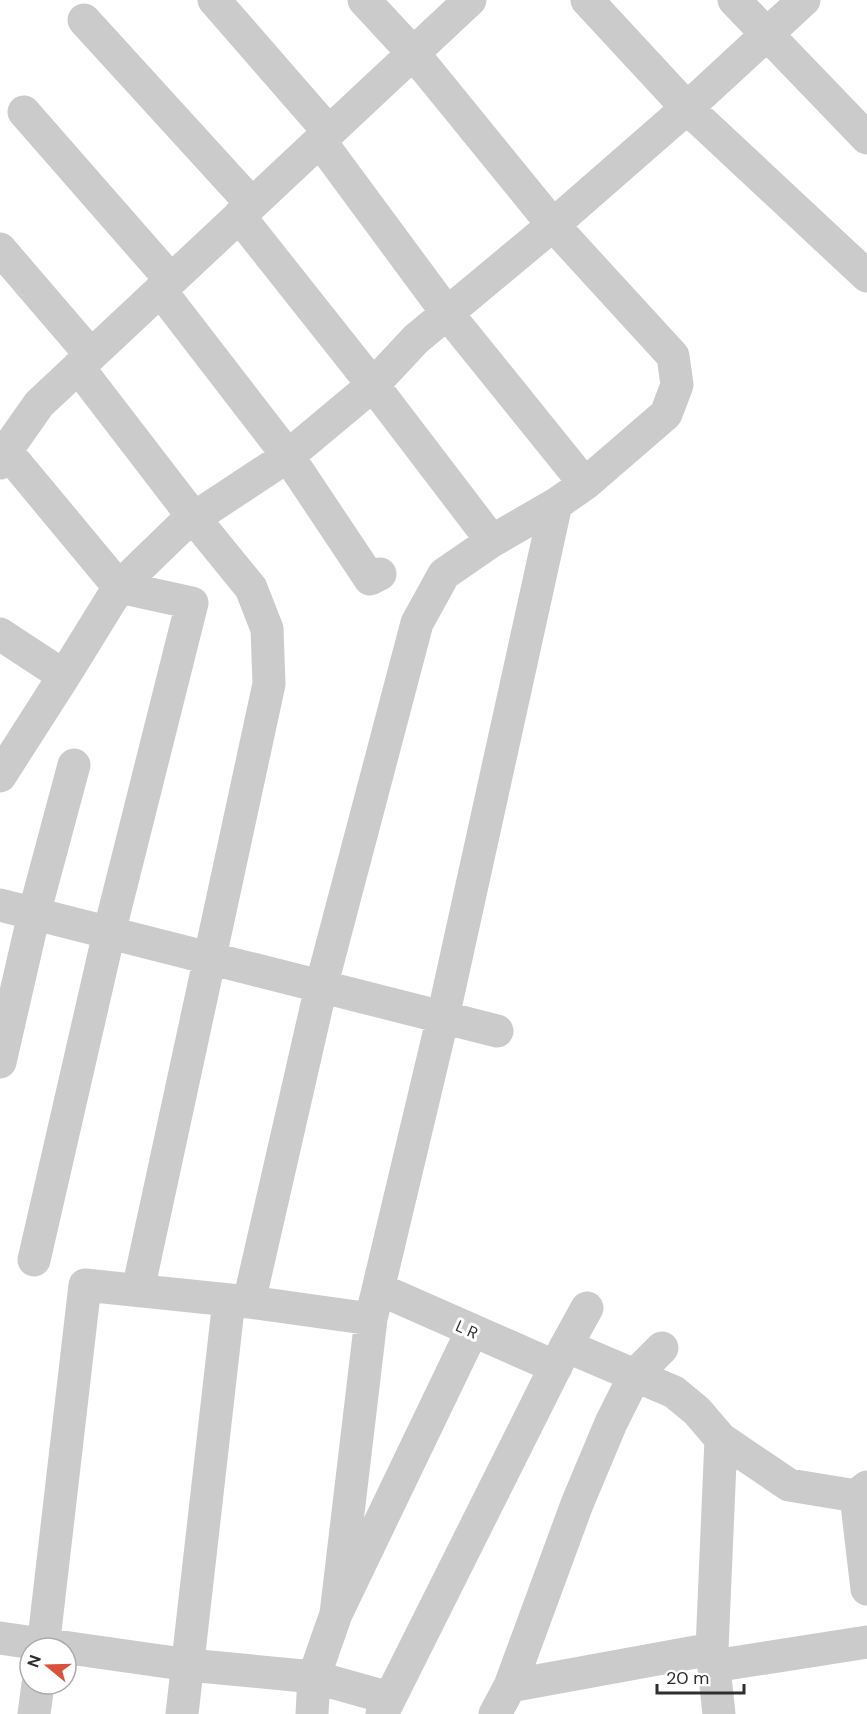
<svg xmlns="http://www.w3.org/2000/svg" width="867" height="1714" viewBox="0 0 867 1714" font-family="'DM Sans',sans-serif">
<rect width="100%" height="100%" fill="#fff"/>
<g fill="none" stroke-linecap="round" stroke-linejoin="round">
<!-- street -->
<path stroke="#cbcbcb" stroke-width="33" d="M 214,0 L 329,132
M 587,0 L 687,108 L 867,276
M 734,0 L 867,138
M 84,20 L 252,204
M 24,112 L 171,280
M 320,141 L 447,313 L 585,484
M 239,216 L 373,385 L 492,541
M 0,249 L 91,355
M 160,290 L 288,456 L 370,579 L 380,574
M 78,367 L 194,518 L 251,588 L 267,629 L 269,684 L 138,1290
M 6,451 L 119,587 L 192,603 L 109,933 L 34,1260
M 0,463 L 6,451 L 39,404 L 470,0
M 0,634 L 64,676
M 0,776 L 64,676 L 119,587 L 182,526 L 288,456 L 373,385 L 416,339 L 553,225 L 687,108 L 804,0
M 0,905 L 497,1031
M 0,1062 L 34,914 L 74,765
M 379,1289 L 556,1367
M 249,1302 L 321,987 L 417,623 L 444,574 L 492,541 L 556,504 L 585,484 L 666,414 L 677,385 L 673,356 L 553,225 L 413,53 L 364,0
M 566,1346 L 674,1392 L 697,1411 L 721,1439 L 789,1485 L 856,1496 L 867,1487
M 856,1496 L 867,1589
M 336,1614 L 371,1319 L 443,1017 L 556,504
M 0,1638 L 189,1665 L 314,1677 L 389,1698
M 43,1648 L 85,1285 L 249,1302 L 371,1319
M 714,1666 L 867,1642
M 510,1686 L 712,1649
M 34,1714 L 38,1684
M 182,1714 L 229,1300
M 312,1714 L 314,1677 L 336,1614 L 472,1331
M 382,1714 L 566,1346 L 587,1308
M 495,1714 L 510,1686 L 577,1504 L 611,1423 L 635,1375 L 662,1348
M 719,1714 L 712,1649 L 721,1439"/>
</g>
<g text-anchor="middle" stroke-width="6" stroke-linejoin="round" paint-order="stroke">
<!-- street labels -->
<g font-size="16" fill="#2e2e2e" stroke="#fff">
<text transform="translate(467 1329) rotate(24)" y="6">L R</text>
</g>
</g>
<!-- north arrow -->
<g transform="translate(48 1666) rotate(289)"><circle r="28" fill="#ffffff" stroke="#ababab" stroke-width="1.5"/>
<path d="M0-4.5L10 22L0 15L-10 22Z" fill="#da503b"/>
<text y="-9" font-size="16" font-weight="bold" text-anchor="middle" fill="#2e2e2e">N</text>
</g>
<!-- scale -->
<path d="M657 1684v9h87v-9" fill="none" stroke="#2e2e2e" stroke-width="3"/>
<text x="666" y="1684" font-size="18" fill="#2e2e2e" stroke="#ffffff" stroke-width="4.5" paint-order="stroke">20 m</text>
</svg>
